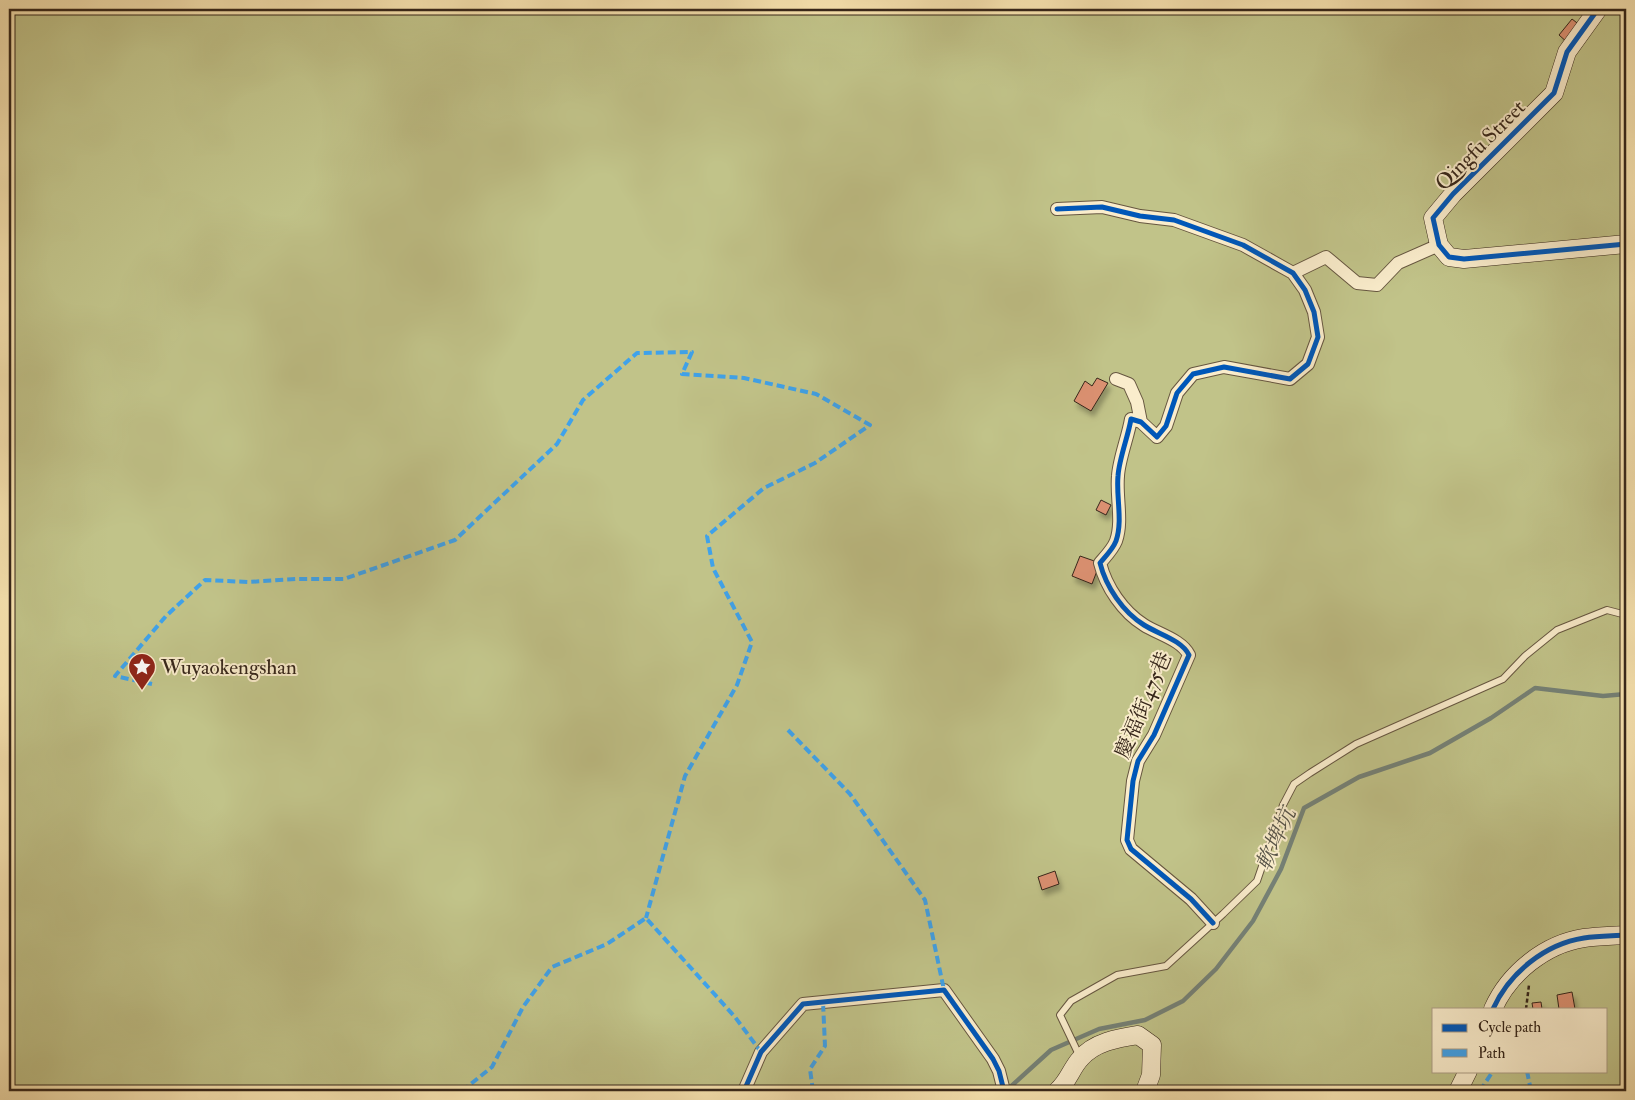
<svg xmlns="http://www.w3.org/2000/svg" width="1635" height="1100" viewBox="0 0 1635 1100" font-family="'IM FELL Double Pica','Noto Serif TC',serif">
<defs>
<filter id="shadow"><feDropShadow dx="3" dy="5.5" stdDeviation="2.5" flood-color="#0004"/></filter>
</defs>
<rect width="100%" height="100%" fill="#f8e4b1"/>
<filter id="stains"><feTurbulence type="fractalNoise" baseFrequency=".004" numOctaves="4"/><feColorMatrix values="0 0 0 0 .2 0 0 0 0 .09 0 0 0 0 .02 0 0 0 .5 -.17"/></filter>
<radialGradient id="worn" r=".72"><stop offset=".6" stop-color="#630" stop-opacity="0"/><stop offset="1" stop-color="#630" stop-opacity=".3"/></radialGradient>
<!-- green -->
<path fill="#c1c389" stroke="#7c7452" fill-rule="evenodd" d="M 9,9 L 1626,9 L 1626,1091 L 9,1091 ZM 1434,1009 L 1606,1009 L 1606,1071 L 1434,1071 Z"/>
<g fill="none" stroke-linecap="round" stroke-linejoin="round">
<!-- stream -->
<path stroke="#758176" stroke-width="4.5" d="M 1007,1090 L 1051,1050 L 1099,1029 L 1145,1020 L 1183,1001 L 1216,969 L 1253,921 L 1281,869 L 1304,808 L 1359,777 L 1430,753 L 1491,718 L 1535,688 L 1603,696 L 1626,694"/>
</g>
<!-- building -->
<path fill="#dc9172" stroke="#36261a" filter="url(#shadow)" d="M 1572,19 L 1581,26 L 1568,43 L 1559,35 Z
M 1097,378 L 1108,383 L 1091,411 L 1074,401 L 1085,381 L 1092,386 Z
M 1101,500 L 1111,505 L 1106,515 L 1096,510 Z
M 1080,556 L 1100,563 L 1092,584 L 1072,576 Z
M 1055,871 L 1059,884 L 1042,890 L 1038,877 Z
M 1572,992 L 1575,1009 L 1559,1009 L 1557,995 Z
M 1541,1002 L 1542,1009 L 1533,1009 L 1532,1003 Z"/>
<g fill="none" stroke-linecap="round" stroke-linejoin="round">
<defs>
<path id="lane" d="M 1080,1057 L 1060,1015 L 1071,1001 L 1117,975 L 1166,966 L 1223,914 L 1257,881 L 1283,805 L 1294,784 L 1310,773 L 1356,744 L 1503,679 L 1525,656 L 1557,630 L 1607,610 L 1626,615"/>
<path id="street" d="M 1057,209 L 1102,207 L 1140,216 L 1174,220 L 1243,245 L 1293,273 L 1305,290 L 1314,312 L 1318,337 L 1308,364 L 1290,379 L 1224,367 L 1193,374 L 1177,393 L 1166,426 L 1157,437 L 1141,422 L 1131,419 C 1128,437 1119,459 1118,476 C 1116,497 1123,521 1116,541 C 1113,549 1105,557 1100,563 C 1106,587 1123,612 1144,625 C 1158,634 1182,640 1189,655 L 1154,735 L 1138,761 L 1133,781 L 1127,840 L 1131,849 L 1191,899 L 1213,923
M 1293,273 L 1326,257 L 1357,283 L 1377,285 L 1398,263 L 1439,245
M 1116,379 L 1129,384 L 1137,402 L 1141,422
M 744,1091 L 761,1052 L 803,1004 L 944,990 L 993,1059 L 999,1071 L 1004,1091"/>
<path id="secondary" d="M 1598,9 L 1567,52 L 1554,93 L 1453,194 L 1433,218 L 1439,245 L 1449,257 L 1464,259 L 1626,244
M 1493,1009 C 1509,973 1545,944 1584,938 C 1598,936 1612,936 1626,935
M 1057,1091 C 1068,1082 1071,1069 1080,1059 C 1094,1042 1118,1038 1138,1035 L 1152,1045 L 1151,1075 L 1145,1091
M 1458,1091 L 1468,1071"/>
</defs>
<!-- lane casing -->
<use href="#lane" stroke="#665640" stroke-width="8"/>
<!-- street casing -->
<use href="#street" stroke="#665640" stroke-width="14"/>
<!-- secondary casing -->
<use href="#secondary" stroke="#36261a" stroke-width="19"/>
<!-- path -->
<path stroke="#36261a" stroke-width="2.5" stroke-dasharray="4 2.5" stroke-linecap="butt" d="M 1526,1009 L 1529,985"/>
<!-- lane -->
<use href="#lane" stroke="#faedcc" stroke-width="6"/>
<!-- street -->
<use href="#street" stroke="#faedcc" stroke-width="12"/>
<!-- secondary -->
<use href="#secondary" stroke="#faedcc" stroke-width="18"/>
<!-- quiet -->
<path stroke="#3fa2ea" stroke-width="4" stroke-dasharray="8 4" stroke-linecap="butt" d="M 152,684 L 115,676 L 166,616 L 205,580 L 248,582 L 297,579 L 344,579 L 455,540 L 557,444 L 583,400 L 637,353 L 692,352 L 682,374 L 744,378 L 816,394 L 870,425 L 815,463 L 764,488 L 707,536 L 713,568 L 752,642 L 737,685 L 685,776 L 646,918
M 788,730 L 850,794 L 925,900 L 944,990
M 1527,1071 L 1531,1091
M 462,1091 L 492,1067 L 523,1007 L 552,967 L 607,944 L 646,918 L 735,1017 L 761,1052
M 813,1091 L 810,1069 L 825,1046 L 823,1002
M 1480,1091 L 1493,1071"/>
<defs>
<path id="cycleway" d="M 1598,9 L 1567,52 L 1554,93 L 1453,194 L 1433,218 L 1439,245 L 1449,257 L 1464,259 L 1626,244
M 1057,209 L 1102,207 L 1140,216 L 1174,220 L 1243,245 L 1293,273 L 1305,290 L 1314,312 L 1318,337 L 1308,364 L 1290,379 L 1224,367 L 1193,374 L 1177,393 L 1166,426 L 1157,437 L 1141,422 L 1131,419 C 1128,437 1119,459 1118,476 C 1116,497 1123,521 1116,541 C 1113,549 1105,557 1100,563 C 1106,587 1123,612 1144,625 C 1158,634 1182,640 1189,655 L 1154,735 L 1138,761 L 1133,781 L 1127,840 L 1131,849 L 1191,899 L 1213,923
M 1493,1009 C 1509,973 1545,944 1584,938 C 1598,936 1612,936 1626,935
M 744,1091 L 761,1052 L 803,1004 L 944,990 L 993,1059 L 999,1071 L 1004,1091"/>
</defs>
<!-- cycleway casing -->
<use href="#cycleway" stroke="#faedcc" stroke-width="8"/>
<!-- cycleway -->
<use href="#cycleway" stroke="#0057b8" stroke-width="5"/>
</g>
<!-- icons -->
<defs>
<symbol id="sight-pin" viewBox="-11 -11 22 30"><path d="M0 17L-7.5 6A9.5 9.5 0 1 1 7.5 6Z" fill="#8f2418" stroke="#faedcc"/><path d="M0-6L1.8-2.2L6-1.7L2.9 1.2L3.7 5.4L0 3.3L-3.7 5.4L-2.9 1.2L-6-1.7L-1.8-2.2Z" fill="#fff"/></symbol>
</defs>
<g fill-rule="evenodd">
<use href="#sight-pin" x="126" y="651" width="32" height="43"/>
</g>
<g text-anchor="middle" stroke-width="4" stroke-linejoin="round" paint-order="stroke">
<!-- street labels -->
<g font-size="21" fill="#36261a" stroke="#faedcc">
<text transform="translate(1480 145) rotate(-45)" y="7">Qingfu Street</text>
<text transform="translate(1143 705) rotate(-67)" y="7">慶福街475巷</text>
</g>
<!-- poi labels -->
<g font-size="21" fill="#36261a" stroke="#faedcc" text-anchor="start">
<text x="161" y="674">Wuyaokengshan</text>
</g>
<!-- water labels -->
<g font-size="22" font-style="italic" fill="#565348" stroke="#faedcc">
<text transform="translate(1275 839) rotate(-66)" y="8">軟埤坑</text>
</g>
</g>
<!-- margin -->
<rect width="1635" height="1100" fill="none" stroke="#f8e4b1" stroke-width="30"/>
<rect x="10" y="10" width="1615" height="1080" fill="none" stroke="#36261a" stroke-width="2.5"/>
<rect x="15" y="15" width="1605" height="1070" fill="none" stroke="#36261a"/>
<!-- legend -->
<rect x="1432" y="1008" width="175" height="65" fill="#faedcc" stroke="#ac9d85"/>
<rect x="1442" y="1024" width="25" height="8" fill="#0057b8" stroke="#ac9d85"/>
<text x="1478" y="1032" font-size="15" fill="#36261a">Cycle path</text>
<rect x="1442" y="1049" width="25" height="8" fill="#3fa2ea" stroke="#ac9d85"/>
<text x="1478" y="1058" font-size="15" fill="#36261a">Path</text>
<rect width="100%" height="100%" filter="url(#stains)"/>
<rect width="100%" height="100%" fill="url(#worn)"/>
</svg>
